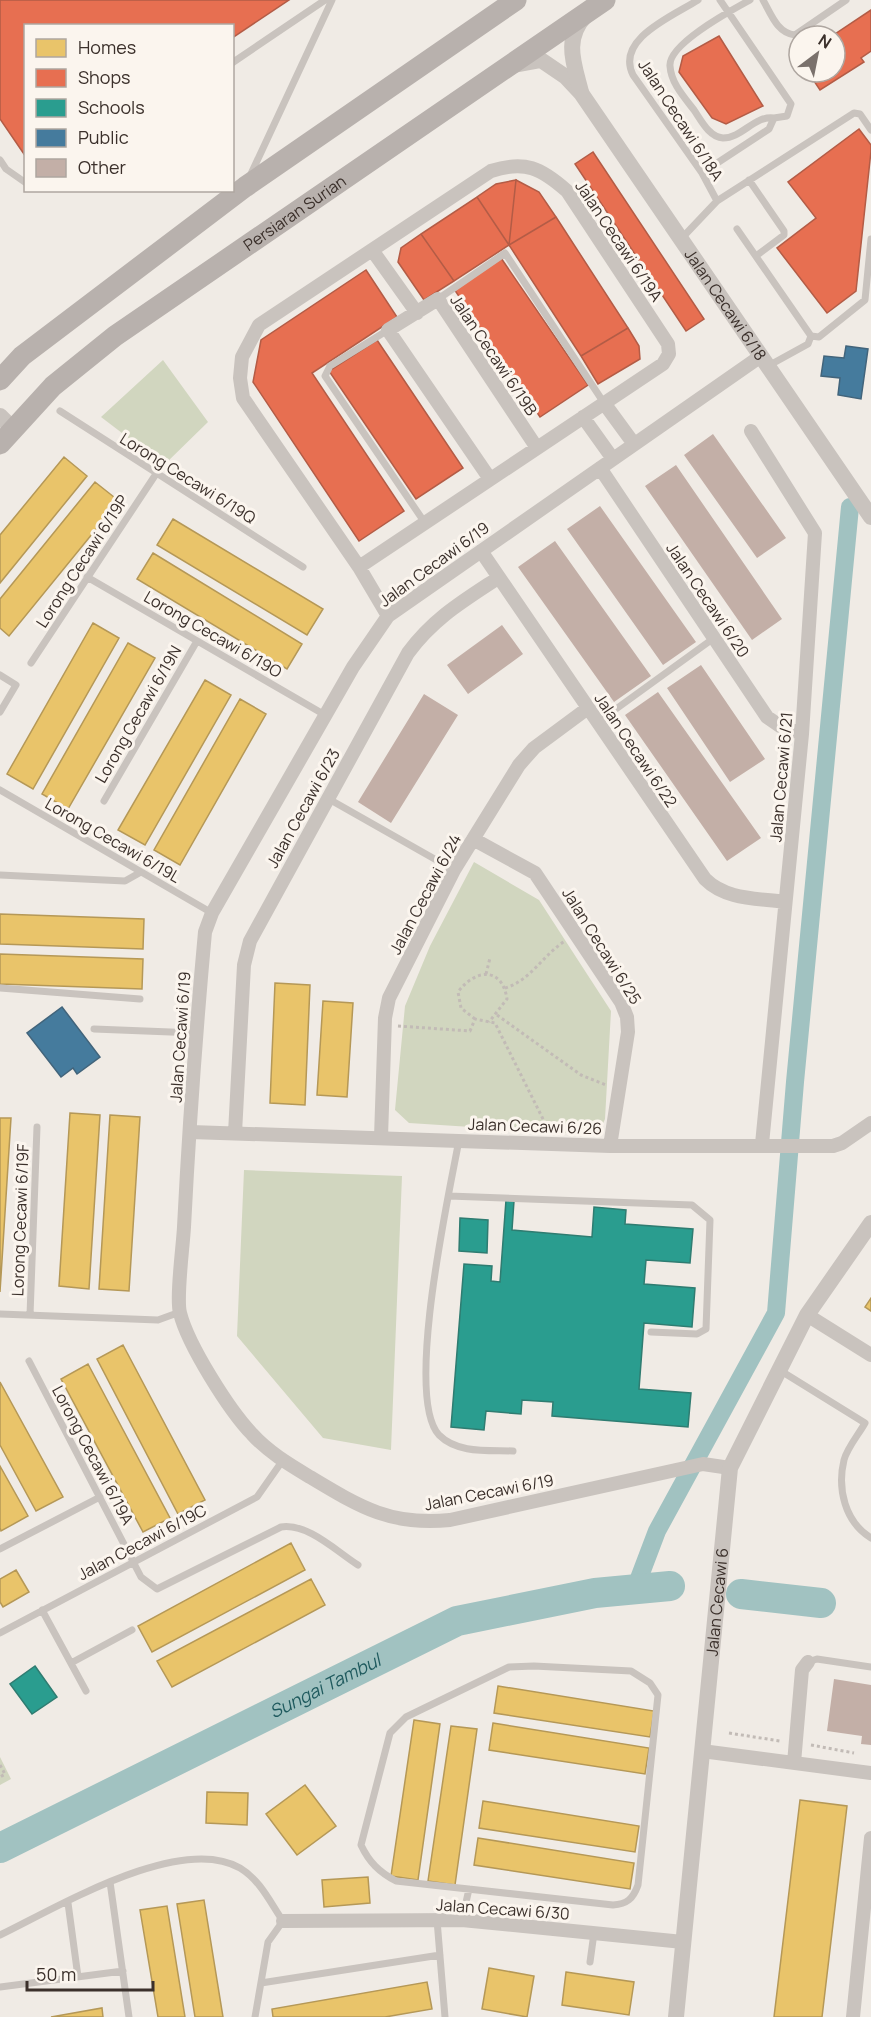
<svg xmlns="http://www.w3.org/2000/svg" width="871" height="2017" viewBox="0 0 871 2017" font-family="Manrope,sans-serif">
<rect width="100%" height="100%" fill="#f0ebe5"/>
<!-- green -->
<path fill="#d1d6bf" d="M 163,360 L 208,422 L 164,465 L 101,417 Z
M 474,862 L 539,900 L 611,1011 L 605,1119 L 598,1135 L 409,1123 L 395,1110 L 405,1006 L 430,946 Z
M 244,1170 L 402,1176 L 391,1450 L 323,1438 L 237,1336 Z
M 0,1757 L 11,1779 L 0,1785 Z"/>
<!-- homes -->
<path fill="#e9c46a" stroke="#b59857" stroke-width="1.5" d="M 64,457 L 87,476 L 0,583 L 0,535 Z
M 95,482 L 119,501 L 9,636 L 0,628 L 0,599 Z
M 173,519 L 323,609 L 307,635 L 157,545 Z
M 153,553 L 302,644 L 287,669 L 137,579 Z
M 93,623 L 119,638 L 33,789 L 7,774 Z
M 128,643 L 155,658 L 68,809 L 42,794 Z
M 205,680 L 231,695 L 145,845 L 118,830 Z
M 240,699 L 266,714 L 180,865 L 154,850 Z
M 0,914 L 144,919 L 143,949 L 0,944 Z
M 0,954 L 143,959 L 142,989 L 0,984 Z
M 275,983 L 310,985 L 305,1105 L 270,1103 Z
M 323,1001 L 353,1003 L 347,1097 L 317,1095 Z
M 70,1113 L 100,1115 L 89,1289 L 59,1286 Z
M 110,1115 L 140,1117 L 129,1291 L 99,1289 Z
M 0,1118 L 11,1118 L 0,1292 Z
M 871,1298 L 871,1311 L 865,1307 Z
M 123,1345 L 205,1500 L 178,1514 L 97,1359 Z
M 88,1364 L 170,1518 L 143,1532 L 61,1379 Z
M 0,1382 L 63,1497 L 36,1511 L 0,1445 Z
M 0,1466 L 28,1516 L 1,1531 L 0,1528 Z
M 291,1543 L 305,1570 L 152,1652 L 138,1626 Z
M 16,1570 L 29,1592 L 3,1607 L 0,1602 L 0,1579 Z
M 311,1579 L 325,1605 L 172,1687 L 157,1661 Z
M 498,1686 L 654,1711 L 650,1737 L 494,1713 Z
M 414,1720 L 440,1724 L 418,1880 L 391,1876 Z
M 493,1723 L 649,1748 L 645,1774 L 489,1750 Z
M 451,1726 L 477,1729 L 455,1885 L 428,1881 Z
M 305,1785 L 336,1826 L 297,1855 L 266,1814 Z
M 207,1792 L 248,1793 L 247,1825 L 206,1823 Z
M 800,1800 L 847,1806 L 822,2017 L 774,2017 Z
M 483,1801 L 639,1826 L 635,1852 L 479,1828 Z
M 478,1838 L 634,1863 L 630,1889 L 474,1865 Z
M 368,1877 L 370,1903 L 324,1907 L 322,1880 Z
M 204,1900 L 223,2017 L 195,2017 L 177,1904 Z
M 167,1906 L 185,2017 L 158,2017 L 140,1910 Z
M 489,1968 L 534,1976 L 527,2017 L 482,2009 Z
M 566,1972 L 634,1982 L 629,2015 L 562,2005 Z
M 427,1982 L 432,2009 L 385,2017 L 273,2017 L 272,2009 Z
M 102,2008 L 103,2017 L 51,2017 Z"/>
<!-- shops -->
<path fill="#e76f51" stroke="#b35c46" stroke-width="1.5" d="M 0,0 L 289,0 L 232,38 L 232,26 L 26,26 L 26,157 L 0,119 Z
M 871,10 L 871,51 L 861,58 L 864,62 L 820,90 L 808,72 L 835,72 L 835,36 L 832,36 Z
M 719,36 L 763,106 L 726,124 L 712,118 L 679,72 L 683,56 Z
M 859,129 L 871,145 L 871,151 L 856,291 L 827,313 L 777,248 L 816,218 L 788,182 Z
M 593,152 L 704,319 L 686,331 L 575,164 Z
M 516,180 L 509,245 L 477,197 L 496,184 Z
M 516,180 L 539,192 L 556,217 L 509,245 Z
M 477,197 L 509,245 L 454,281 L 421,234 Z
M 556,217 L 628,328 L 581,356 L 509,245 Z
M 421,234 L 454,281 L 424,300 L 398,262 L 401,248 Z
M 501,258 L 588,385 L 540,417 L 454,289 Z
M 366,270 L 397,317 L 312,373 L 404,511 L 359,541 L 253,382 L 261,340 Z
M 628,328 L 639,346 L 640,359 L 598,384 L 581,356 Z
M 377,340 L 463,468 L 416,499 L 329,371 Z"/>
<!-- schools -->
<path fill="#2a9d8f" stroke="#2f7c71" stroke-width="1.5" d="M 506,1200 L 514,1201 L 512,1230 L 592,1237 L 594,1207 L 626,1210 L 625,1224 L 693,1229 L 690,1263 L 646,1260 L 644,1284 L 695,1288 L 692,1327 L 644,1323 L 639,1389 L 691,1393 L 688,1427 L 552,1416 L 553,1402 L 522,1400 L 521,1414 L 486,1411 L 484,1430 L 451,1427 L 464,1264 L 492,1266 L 491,1281 L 500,1282 Z
M 460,1218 L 488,1220 L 487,1253 L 459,1251 Z
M 35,1666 L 57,1697 L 32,1714 L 10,1684 Z"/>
<!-- public -->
<path fill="#457b9d" stroke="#42647b" stroke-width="1.5" d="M 846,346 L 868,349 L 861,399 L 838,395 L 840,378 L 821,376 L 824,356 L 844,358 Z
M 62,1007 L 100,1057 L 77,1074 L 73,1068 L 61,1077 L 27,1033 Z"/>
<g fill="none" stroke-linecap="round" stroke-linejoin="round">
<!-- canal -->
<path stroke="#a1c2c1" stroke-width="18" d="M 635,1589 L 657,1531 L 776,1313 L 795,1082 L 850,507"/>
<!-- river -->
<g stroke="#a1c2c1" stroke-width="30">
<path d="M 741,1594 L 821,1603"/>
<path id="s1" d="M 0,1848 L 457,1621 L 595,1593 L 670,1586"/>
</g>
</g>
<!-- building -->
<path fill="#c3afa7" d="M 713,434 L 786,538 L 757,558 L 684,455 Z
M 676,465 L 782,619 L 752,640 L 645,486 Z
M 600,506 L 696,642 L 663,665 L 567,529 Z
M 555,541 L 651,676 L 614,702 L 518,567 Z
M 502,625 L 523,654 L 468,694 L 447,665 Z
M 701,665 L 765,759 L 730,782 L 667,688 Z
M 658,692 L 761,838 L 727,861 L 625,715 Z
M 424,694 L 458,715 L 391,823 L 358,802 Z
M 834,1679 L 871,1685 L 871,1745 L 861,1744 L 862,1736 L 827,1731 Z"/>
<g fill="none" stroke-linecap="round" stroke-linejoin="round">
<!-- path -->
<path stroke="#c2bbb6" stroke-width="3" stroke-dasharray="3 3" stroke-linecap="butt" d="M 486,974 L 490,958
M 505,988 C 530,981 543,955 565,941
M 497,1015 L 581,1075 L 606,1085
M 475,1019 L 461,1008 L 458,992 C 475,969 502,966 507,999 L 489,1022
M 398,1026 L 470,1031 L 475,1019 L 495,1023 L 548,1129
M 729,1733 L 780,1741
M 811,1745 L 854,1753
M 0,1765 L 5,1774 L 0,1777"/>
<!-- service -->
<path stroke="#c9c3be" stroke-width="7" d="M 750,0 C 732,10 668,44 670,66 C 671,83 684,97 694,110 C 701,120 709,137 723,138 C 742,138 755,115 774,118
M 763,0 C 771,14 777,33 795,35 L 846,0
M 232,63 L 325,0
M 0,160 L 6,169 L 26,183
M 702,173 L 769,129 L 774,118 L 787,116 L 791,104 L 720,0
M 250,176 L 332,0
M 749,180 L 784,231 L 784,235 L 756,256
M 717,201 L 854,113 L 860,114 L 871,130
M 737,229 L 811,336
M 681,239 L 717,201 L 702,173 L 633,75 C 615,39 673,16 698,0
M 438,299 L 505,253 L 604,403
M 388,330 L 330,366 L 325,376 L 425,523
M 811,336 L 819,337 L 865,300 L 871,239
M 768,366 L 808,344 L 811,336
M 60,411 L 303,567
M 87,577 L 325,715
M 31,663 L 156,474
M 0,675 L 16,685 L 0,712
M 598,722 L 714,638
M 0,790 L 212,913
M 327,798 L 454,870
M 104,801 L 197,641
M 0,875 L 125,881 L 141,872
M 0,988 L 140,999
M 94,1029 L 196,1033
M 459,1140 C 449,1194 404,1397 439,1435 C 458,1454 489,1450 513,1451
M 449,1196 L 692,1205 L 710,1220 L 706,1329 L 697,1334 L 651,1332
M 0,1314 L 158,1320 L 180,1312
M 30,1315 L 37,1127
M 29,1361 L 141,1577 L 157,1589 L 281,1527 C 308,1523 336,1551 358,1565
M 781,1371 L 865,1423 C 859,1434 847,1448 844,1460 C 837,1489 845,1522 871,1538
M 0,1549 L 100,1497
M 42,1610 L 86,1691
M 0,1633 L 257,1497 L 283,1460
M 808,1662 L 817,1659 L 871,1667
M 71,1663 L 132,1630
M 534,1666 L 631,1671 L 650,1683 L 658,1695 L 638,1885 C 633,1899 627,1904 613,1905 L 396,1881 C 379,1872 369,1862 361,1845 L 390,1733 L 406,1717 L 509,1667 Z
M 110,1882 L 129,2017
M 68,1903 L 78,1977
M 437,1920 L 445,2017
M 462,1920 L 469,1889
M 0,1935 C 56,1908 180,1833 240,1868 C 260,1880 270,1902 283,1921 L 268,1942 L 255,2017
M 590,1962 L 594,1933
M 261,1983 L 440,1955
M 0,1987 L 123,1971"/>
<!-- minor -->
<path stroke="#c9c3be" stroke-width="14" d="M 372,250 L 417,313
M 604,403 L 634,444
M 583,417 L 613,459
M 751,431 L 815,533 L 802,734 L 762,1144
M 600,468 L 767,717 L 780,726 L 802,734
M 490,479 L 388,330 L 438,299 L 537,448
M 481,551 L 705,879 C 726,900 757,898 785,902
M 359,567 L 663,364 L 669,354 L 668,344 L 567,191 C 541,168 525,160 491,171 L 259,325 L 242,357 L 240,378 L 243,398 L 359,567 L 388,616
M 473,839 L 535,873 L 621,1002 L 627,1017 L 628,1032 L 610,1146
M 191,1132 L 610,1146 L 833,1146 L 842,1143 L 871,1123
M 235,1133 L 244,965 L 250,941 L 408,653 C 434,618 463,601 498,578
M 381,1137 L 385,1018 L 389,998 L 454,870 L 519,765 L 534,748 L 588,708
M 807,1315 L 871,1355
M 730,1468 L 703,1464 L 450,1520 C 390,1526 360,1507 310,1477 C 290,1465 268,1452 252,1434 C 229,1410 188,1345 180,1313 C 176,1298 183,1246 184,1227 C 189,1129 196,1030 205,932 L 212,913 L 353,667 L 388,616 L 761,356
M 702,1751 L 871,1773
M 794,1763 L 802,1670 L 808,1662
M 283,1921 L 462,1920 L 683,1942
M 853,2017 L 871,1838"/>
<!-- tertiary -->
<g stroke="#c9c3be" stroke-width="16">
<path id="s2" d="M 514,65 L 541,60 L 566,77 L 581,93 L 871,517"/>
<path d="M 581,92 C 574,64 563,39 586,15"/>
<path d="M 0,416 L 13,429"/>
<path id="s3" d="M 676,2017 L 730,1468 L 807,1315 L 871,1223"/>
</g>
<!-- primary -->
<g stroke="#b8b1ad" stroke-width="21">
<path d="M 0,380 L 22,356 L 245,187 L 516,0"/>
<path id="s4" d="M 0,444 L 53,386 L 115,336 L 605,0"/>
</g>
</g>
<g text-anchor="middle" stroke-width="6" stroke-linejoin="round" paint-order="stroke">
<!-- street labels -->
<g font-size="16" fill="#3b302b" stroke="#fbf5ee">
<text transform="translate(681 120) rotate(57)" y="6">Jalan Cecawi 6/18A</text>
<text dy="6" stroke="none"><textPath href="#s4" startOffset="376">Persiaran Surian</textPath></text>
<text transform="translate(619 241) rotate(56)" y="6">Jalan Cecawi 6/19A</text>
<text dy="6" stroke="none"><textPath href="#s2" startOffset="336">Jalan Cecawi 6/18</textPath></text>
<text transform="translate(494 355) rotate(56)" y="6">Jalan Cecawi 6/19B</text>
<text transform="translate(188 478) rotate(32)" y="6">Lorong Cecawi 6/19Q</text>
<text transform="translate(82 561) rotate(-57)" y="6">Lorong Cecawi 6/19P</text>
<text transform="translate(434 564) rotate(-36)" y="6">Jalan Cecawi 6/19</text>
<text transform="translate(708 600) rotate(56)" y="6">Jalan Cecawi 6/20</text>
<text transform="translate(213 634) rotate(30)" y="6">Lorong Cecawi 6/19O</text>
<text transform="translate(138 714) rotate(-60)" y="6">Lorong Cecawi 6/19N</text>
<text transform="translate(636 750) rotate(56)" y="6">Jalan Cecawi 6/22</text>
<text transform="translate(781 777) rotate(-85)" y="6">Jalan Cecawi 6/21</text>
<text transform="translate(303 808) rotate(-61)" y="6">Jalan Cecawi 6/23</text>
<text transform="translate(113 840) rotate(30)" y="6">Lorong Cecawi 6/19L</text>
<text transform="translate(425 894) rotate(-62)" y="6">Jalan Cecawi 6/24</text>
<text transform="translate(602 946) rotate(58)" y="6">Jalan Cecawi 6/25</text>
<text transform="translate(180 1037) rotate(-86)" y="6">Jalan Cecawi 6/19</text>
<text transform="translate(535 1126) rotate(2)" y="6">Jalan Cecawi 6/26</text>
<text transform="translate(20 1220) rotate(-88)" y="6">Lorong Cecawi 6/19F</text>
<text transform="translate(93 1455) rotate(62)" y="6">Lorong Cecawi 6/19A</text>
<text transform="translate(489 1492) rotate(-11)" y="6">Jalan Cecawi 6/19</text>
<text transform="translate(142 1542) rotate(-28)" y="6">Jalan Cecawi 6/19C</text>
<text dy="6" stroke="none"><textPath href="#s3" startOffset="417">Jalan Cecawi 6</textPath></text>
<text transform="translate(503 1909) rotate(4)" y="6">Jalan Cecawi 6/30</text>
</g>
<!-- water labels -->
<g font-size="18" font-style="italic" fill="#1f5a5e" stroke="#fbf5ee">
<text dy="6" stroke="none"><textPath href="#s1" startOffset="363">Sungai Tambul</textPath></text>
</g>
</g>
<!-- legend -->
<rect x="24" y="24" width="210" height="168" fill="#fbf5ee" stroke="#aea6a0" stroke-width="1.5"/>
<rect x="36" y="39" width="30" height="18" fill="#e9c46a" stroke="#aea6a0" stroke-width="1.5"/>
<text x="78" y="54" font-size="18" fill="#3b302b">Homes</text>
<rect x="36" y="69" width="30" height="18" fill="#e76f51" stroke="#aea6a0" stroke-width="1.5"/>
<text x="78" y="84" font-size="18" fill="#3b302b">Shops</text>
<rect x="36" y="99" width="30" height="18" fill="#2a9d8f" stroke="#aea6a0" stroke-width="1.5"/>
<text x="78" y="114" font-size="18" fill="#3b302b">Schools</text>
<rect x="36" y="129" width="30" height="18" fill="#457b9d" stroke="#aea6a0" stroke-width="1.5"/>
<text x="78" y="144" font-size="18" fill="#3b302b">Public</text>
<rect x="36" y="159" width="30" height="18" fill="#c3afa7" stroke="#aea6a0" stroke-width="1.5"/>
<text x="78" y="174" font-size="18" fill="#3b302b">Other</text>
<!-- north arrow -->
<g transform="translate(817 54) rotate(32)"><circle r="28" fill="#fbf5ee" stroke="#aea6a0" stroke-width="1.5"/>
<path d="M0-4.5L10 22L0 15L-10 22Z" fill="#7a716c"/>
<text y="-9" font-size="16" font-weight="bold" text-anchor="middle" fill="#3b302b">N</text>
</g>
<!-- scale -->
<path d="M27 1981v9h126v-9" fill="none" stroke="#3b302b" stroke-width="3"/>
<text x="36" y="1981" font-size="18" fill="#3b302b" stroke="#fbf5ee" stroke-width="4.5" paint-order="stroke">50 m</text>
</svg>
